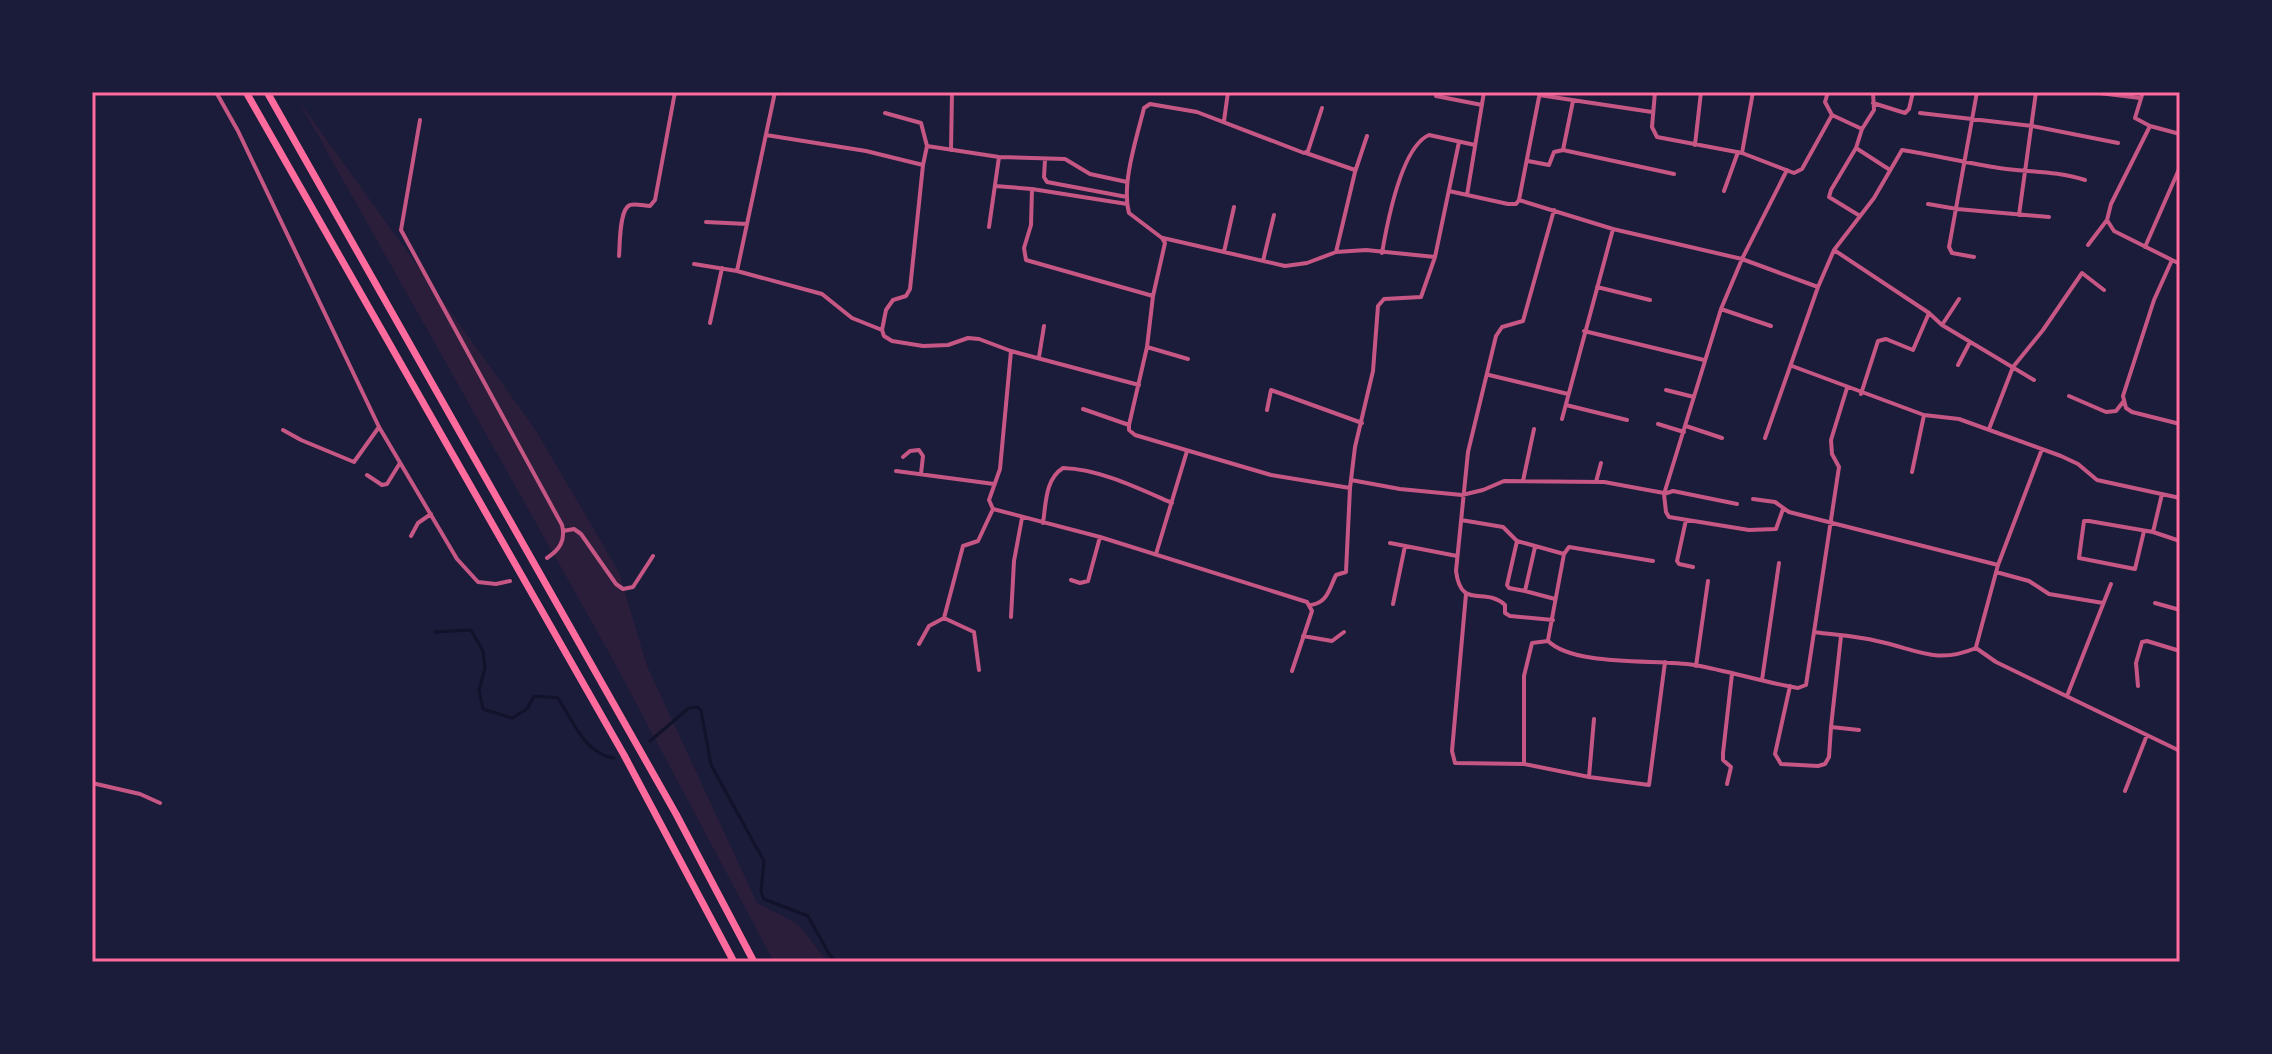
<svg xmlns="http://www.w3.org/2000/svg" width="2272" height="1054" viewBox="0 0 2272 1054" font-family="'Source Sans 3',sans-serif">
<rect width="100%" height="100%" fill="#1b1b3a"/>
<!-- green -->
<path fill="#2a1e3b" d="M 298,100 L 535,429 L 619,572 L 647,666 L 757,903 L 798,924 L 828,962 L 774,962 L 612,658 Z"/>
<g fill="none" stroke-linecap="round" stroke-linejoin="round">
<!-- stream -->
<path stroke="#12122b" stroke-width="3" d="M 435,632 L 471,630 L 483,651 L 485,668 L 479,690 L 483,709 L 512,718 L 527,709 L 534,696 L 558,698 C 573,721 585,754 614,758
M 650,741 L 689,708 L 697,707 L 701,710 L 711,765 L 764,861 L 761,892 L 764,899 L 808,916 L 829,954 L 836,962"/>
<!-- minor -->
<path stroke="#c65784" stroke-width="4" d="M 216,92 L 238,131 L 379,427 L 457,559 L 478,582 L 496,584 L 510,581
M 775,92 L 737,271 L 822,294 L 852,318 L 882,330
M 1655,92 L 1652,127 L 1657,137 L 1742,153 L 1794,173 L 1802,169 L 1832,115
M 1828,92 L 1825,102 L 1832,115
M 2091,92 L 2140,98
M 2143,92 L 2135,118 L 2150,126 L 2180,134
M 1539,95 L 1652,112
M 1436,96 L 1482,105
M 1873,103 L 1905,113 L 1909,109 L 1913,92
M 1322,108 L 1308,151 L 1304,153 L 1197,112 L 1150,104 L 1144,108 C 1137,137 1121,184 1129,213 L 1162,238 L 1165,243 L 1153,296 L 1147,347 L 1129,425 L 1129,430 L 1135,435 L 1271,475 L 1350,488 L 1355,447 L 1373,371 L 1378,306 L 1384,299 L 1421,297 L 1435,257 L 1459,142
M 885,113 L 921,123 L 927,146
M 1920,113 L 2032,126 L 2118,143
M 1832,115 L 1862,129 L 1856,148 L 1890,170
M 420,120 L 401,230 L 562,525 C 566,541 559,550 547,558
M 1224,121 L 1228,92
M 2150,126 L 2111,204 L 2107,220 L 2114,231 L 2180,264
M 1862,129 L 1874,110 L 1873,92
M 766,135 L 866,151 L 923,165
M 1695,145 L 1701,92
M 1856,148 L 1831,190 L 1829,197 L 1860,216
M 951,150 L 952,92
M 1563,150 L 1573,101
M 1306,153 L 1355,170
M 1742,153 L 1753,92
M 1045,160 L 1044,177 L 1047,182 L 1127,197
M 1528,161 L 1549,165 L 1554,152 L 1563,150 L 1674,174
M 1127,182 L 1090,174 L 1065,159 L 999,157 L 927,146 L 923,165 L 910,289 L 906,296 L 893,300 L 886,310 L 882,330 L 884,336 L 892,341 L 923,346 L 948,345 L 968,338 L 979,339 L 1011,351 L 1139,385
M 995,186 L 1032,189 L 1031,225 L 1024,248 L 1026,260 L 1153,296
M 1032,189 L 1127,204
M 1449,191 L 1508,204 L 1516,204 L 1519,200
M 1724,191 L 1738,152
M 1467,195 L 1484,92
M 1519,200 L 1613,229 L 1742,259 L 1818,287
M 1519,200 L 1540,92
M 1928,204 L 1957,209 L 2049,217
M 2019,215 L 2036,92
M 706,222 L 747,224
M 989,227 L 999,157
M 1163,238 L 1285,266 L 1307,263 L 1336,252 L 1366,250 L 1435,257
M 2088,245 L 2107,220
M 2145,247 L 2180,167
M 1834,250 L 1929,313 L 1942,325 L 2034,380
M 1224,252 L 1234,207
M 1336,252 L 1355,172 L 1367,136
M 1382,253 C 1387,224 1401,147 1429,135 L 1475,145
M 619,256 C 620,245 619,209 630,205 C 635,203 645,206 650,206 L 655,200 L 675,92
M 1974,257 L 1952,253 L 1949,247 L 1977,92
M 2172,260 L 2154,300 L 2123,396 L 2126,408 L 2132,412 L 2180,424
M 1263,261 L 1274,215
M 694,264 L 737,271
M 1597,287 L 1650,300
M 1721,309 L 1771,326
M 710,323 L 722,268
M 1942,325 L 1959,299
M 1584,331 L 1704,360
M 1147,347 L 1188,359
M 1039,357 L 1044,326
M 1958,365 L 1970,342
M 1792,366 L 1924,415 L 1959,419 L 2061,456 L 2078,464 L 2097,480 L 2180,498
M 1489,375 L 1568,394
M 1666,390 L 1694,397
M 1861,394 L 1878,341 L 1886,339 L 1913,350 L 1929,313
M 2069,396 L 2106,412 L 2116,411 L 2123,402
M 1566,405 L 1627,420
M 1083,409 L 1129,425
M 1267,410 L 1271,390 L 1362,423
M 1562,419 L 1613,229
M 1658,424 L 1684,432
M 1686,426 L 1722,438
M 1989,429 L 2013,367 L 2043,330 L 2082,273 L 2104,290
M 283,430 L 301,440 L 354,462 L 379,427
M 1765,438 L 1818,287 L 1834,250 L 1874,198 L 1902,150 C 1935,155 1966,163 1999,168 C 2027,172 2058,171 2085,180
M 903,457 L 910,451 L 919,450 L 923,456 L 921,474
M 896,471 L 994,484
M 1912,472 L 1924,415
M 367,475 L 382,485 L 387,484 L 400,463
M 1351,480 L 1400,489 L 1462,495 L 1483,490 L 1504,481 L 1604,482 L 1664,493
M 1523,481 L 1534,429
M 1596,482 L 1601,463
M 1664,494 L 1673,491 L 1737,504
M 1753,499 L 1775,502 L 1789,512 L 1998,565
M 993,509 L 1100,537 L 1307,602 L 1312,611 L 1292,671
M 993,509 L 989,500 L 1000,469 L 1011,351
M 1783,509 L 1776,529 L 1749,530 L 1669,517 L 1666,512 L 1664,494 L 1721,309 L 1742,259 L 1787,170
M 1461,520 L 1503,527 L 1517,541 L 1564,554
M 1686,520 L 1677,561 L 1679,564 L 1693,567
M 1043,523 C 1046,504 1045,479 1063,468 C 1099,469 1138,488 1172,503
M 563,531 L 574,529 L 581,534 L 616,584 L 623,589 L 633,587 L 653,556
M 2144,531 L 2135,569 L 2079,558 L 2084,521 L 2089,521 L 2153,532 L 2162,494
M 2153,532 L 2180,541
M 411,536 L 418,523 L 431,514
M 1517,541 L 1507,585 L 1509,588 L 1525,591 L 1535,547
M 1390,543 L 1457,556
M 1156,554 L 1187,451
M 1996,572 L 2029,581 L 2049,594 L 2103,603
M 1071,580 L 1080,583 L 1088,581 L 1100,537
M 1525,591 L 1555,599
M 1466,594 L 1452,751 L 1455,763 L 1524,764 L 1589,777 L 1649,785 L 1665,662
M 2155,603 L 2180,610
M 1393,604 L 1405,546
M 1311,605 C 1328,602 1329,589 1336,575 L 1346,572 L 1350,488
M 1011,617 L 1014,561 L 1022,518
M 944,618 L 974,632 L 979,670
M 1553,620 L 1510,616 L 1505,613 L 1505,605 C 1485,586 1461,611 1456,571 L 1468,452 L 1496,336 L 1502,327 L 1523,321 L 1554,210
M 1814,632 C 1835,635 1857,636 1877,641 C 1916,649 1936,665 1976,648 L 1996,662 L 2180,751
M 1303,636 L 1332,641 L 1344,632
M 1548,640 L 1564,554 L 1569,547 L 1653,561
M 1548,641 C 1575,667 1656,659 1694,665 C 1729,671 1763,682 1798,688 L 1806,685 L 1839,467 L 1832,454 L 1831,440 L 1847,388
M 919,644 L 929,626 L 944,618 L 963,546 L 978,541 L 993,509
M 1976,647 L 1998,565 L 2042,449
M 1696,666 L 1708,581
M 1762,680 L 1779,563
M 1790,686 L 1775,754 L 1781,764 L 1818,766 L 1825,764 L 1829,757 L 1831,727 L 1859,730
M 2138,686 L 2136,663 L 2142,642 L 2147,641 L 2180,651
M 2067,696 L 2111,584
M 1831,727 L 1841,636
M 1524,764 L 1524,676 L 1532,643 L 1548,641
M 2180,770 L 2180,791
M 1589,777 L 1594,719
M 92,783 L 140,794 L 160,803
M 1727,784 L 1731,767 L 1723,760 L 1723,753 L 1732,674
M 2125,791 L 2147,735"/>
<!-- motorway -->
<path stroke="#ff6b9d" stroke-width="7" d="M 246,92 L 624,755 L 734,962
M 267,92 L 676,814 L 754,962"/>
</g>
<!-- border -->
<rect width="2272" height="1054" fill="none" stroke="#1b1b3a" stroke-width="188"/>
<rect x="94" y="94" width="2084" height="866" fill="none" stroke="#ff6b9d" stroke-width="3"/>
</svg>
